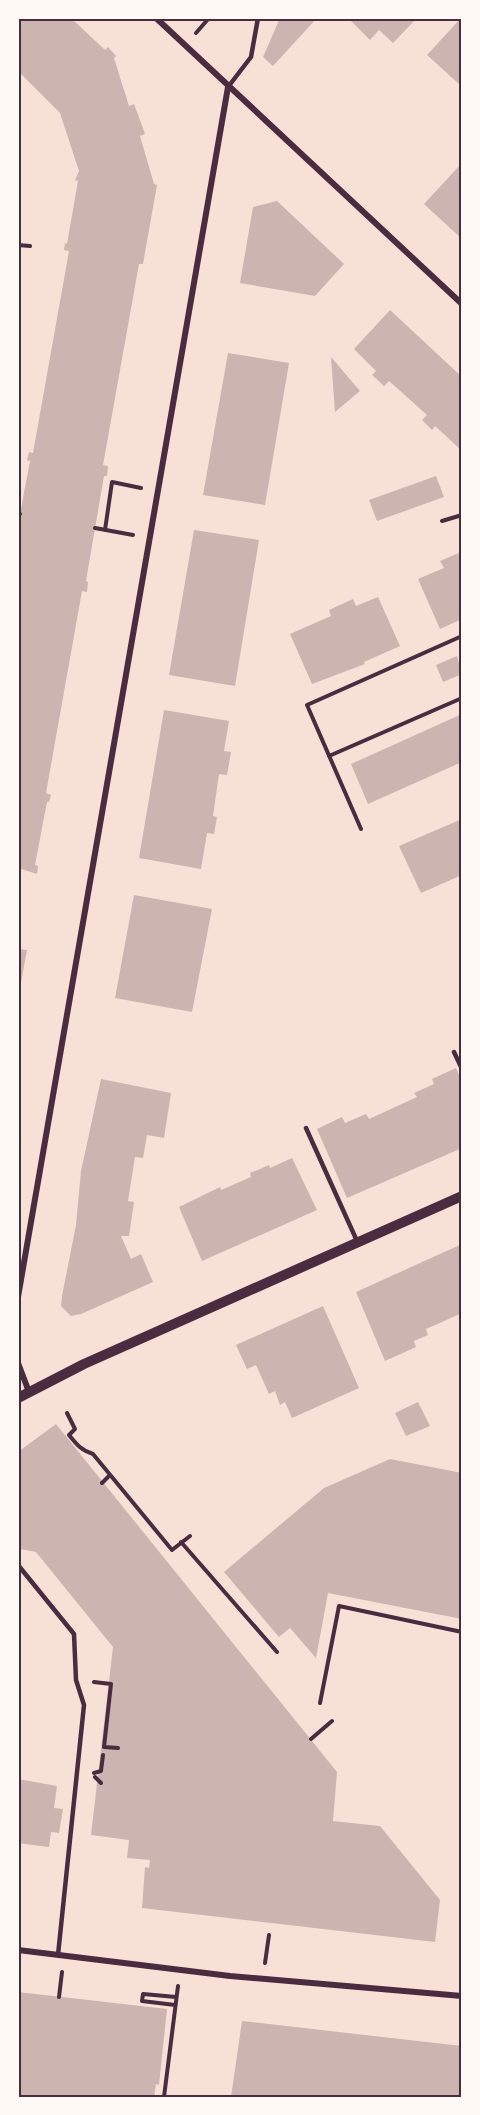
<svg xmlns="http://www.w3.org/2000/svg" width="480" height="2115" viewBox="0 0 480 2115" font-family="'Fira Sans Condensed',sans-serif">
<rect width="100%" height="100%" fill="#f7e1d7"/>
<!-- building -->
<path fill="#ccb4b1" d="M 18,18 L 71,18 L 105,50 L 108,47 L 116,56 L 114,58 L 129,106 L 134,104 L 140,120 L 145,134 L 140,136 L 154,184 L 157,185 L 143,264 L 139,264 L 103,465 L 108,466 L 107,476 L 104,476 L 86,581 L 88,582 L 87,592 L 82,591 L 46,793 L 51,795 L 49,802 L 47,802 L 35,865 L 38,866 L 37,874 L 18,868 L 18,525 L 30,461 L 27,460 L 29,452 L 33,453 L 69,251 L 64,250 L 65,243 L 67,244 L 78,181 L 75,180 L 79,171 L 60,113 L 18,71 Z
M 280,18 L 317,18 L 273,66 L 263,57 Z
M 348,18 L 417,18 L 393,43 L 379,30 L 370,40 Z
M 461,18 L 462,81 L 459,84 L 427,55 Z
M 462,163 L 462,239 L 424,204 Z
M 277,201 L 344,264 L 315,296 L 240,283 L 253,207 Z
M 390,310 L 462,377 L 462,446 L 460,449 L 435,426 L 432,430 L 422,420 L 427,415 L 389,381 L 384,386 L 372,375 L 376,371 L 354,349 Z
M 228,353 L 289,363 L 265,505 L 203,495 Z
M 331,357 L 360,391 L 335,412 Z
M 436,476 L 444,497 L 377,521 L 369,500 Z
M 194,530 L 259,540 L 235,686 L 169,675 Z
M 461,552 L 462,619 L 440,629 L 418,579 L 444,568 L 440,561 Z
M 378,597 L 400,646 L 364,662 L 365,664 L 312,684 L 290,634 L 331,616 L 329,610 L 353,599 L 356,606 Z
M 457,656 L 462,674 L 443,682 L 436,665 Z
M 164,710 L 229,721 L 224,751 L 231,752 L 227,775 L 219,774 L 213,816 L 217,817 L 214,834 L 207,833 L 201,869 L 139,858 Z
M 462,714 L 462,762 L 368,804 L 351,764 Z
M 462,819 L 462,875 L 421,893 L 399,846 Z
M 134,895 L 212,909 L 192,1012 L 115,998 Z
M 18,949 L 27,950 L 19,993 L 18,993 Z
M 456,1068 L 462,1082 L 462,1148 L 347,1198 L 317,1129 L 342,1117 L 345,1123 L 366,1114 L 369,1119 L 417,1097 L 414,1093 L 434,1084 L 432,1079 Z
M 101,1079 L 171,1093 L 164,1138 L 147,1135 L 143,1158 L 135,1157 L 128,1201 L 134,1202 L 129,1236 L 121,1236 L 131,1259 L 141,1254 L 153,1282 L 81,1314 L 71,1316 L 61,1306 L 62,1296 L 76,1225 L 81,1171 Z
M 292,1158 L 317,1210 L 202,1261 L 179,1207 L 220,1187 L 221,1190 L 251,1177 L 250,1173 L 260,1169 L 269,1165 L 270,1168 Z
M 462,1244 L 462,1313 L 426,1329 L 428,1335 L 414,1341 L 416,1347 L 385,1361 L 356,1292 Z
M 323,1306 L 359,1388 L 292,1418 L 285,1402 L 280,1405 L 275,1391 L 269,1394 L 256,1365 L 247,1369 L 236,1345 Z
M 418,1402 L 430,1426 L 406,1436 L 395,1413 Z
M 56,1424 L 337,1772 L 333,1821 L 380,1826 L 440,1900 L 435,1942 L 142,1908 L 145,1867 L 149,1868 L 150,1860 L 127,1858 L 129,1840 L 91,1835 L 113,1647 L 36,1552 L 20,1549 L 18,1452 Z
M 390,1459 L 462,1473 L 462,1619 L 328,1593 L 316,1658 L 290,1628 L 279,1637 L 224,1572 L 324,1488 Z
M 18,1779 L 57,1786 L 54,1808 L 63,1809 L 59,1833 L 51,1832 L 49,1847 L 18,1843 Z
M 18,1992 L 167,2009 L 159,2085 L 156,2084 L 154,2097 L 18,2097 Z
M 242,2021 L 462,2046 L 462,2097 L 231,2097 Z"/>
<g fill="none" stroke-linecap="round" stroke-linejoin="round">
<!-- path -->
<path stroke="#4a2c40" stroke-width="4" d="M 196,33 L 209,18
M 18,245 L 30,246
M 18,514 L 20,514
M 442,521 L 462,515
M 95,528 L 133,535
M 105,530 L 112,482 L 141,488
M 329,756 L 462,698
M 361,829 L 307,705 L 462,636
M 67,1413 L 75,1429 L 69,1435 C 77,1445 81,1450 93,1454 L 172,1550 L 190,1536
M 102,1483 L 110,1475
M 181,1542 L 277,1652
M 94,1682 L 111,1684 L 104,1747 L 118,1748
M 320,1703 L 339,1606 L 462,1632
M 311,1739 L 332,1721
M 94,1773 L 101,1771 L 103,1755
M 95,1777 L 101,1783
M 265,1963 L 269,1935
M 59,1997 L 62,1972
M 175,2005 L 142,2001 L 143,1994 L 176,1997
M 164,2097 L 178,1986"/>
<!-- service -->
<path stroke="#4a2c40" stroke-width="4.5" d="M 228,87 L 251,57 L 258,18
M 454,1052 L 462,1069
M 306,1128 L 357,1241
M 18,1565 L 74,1634 L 76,1680 L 84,1705 L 58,1955"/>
<!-- minor -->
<path stroke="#4a2c40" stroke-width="6" d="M 156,18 L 462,304
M 18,1297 L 228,87
M 18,1363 L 29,1392
M 18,1950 L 230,1976 L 462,1996"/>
<!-- tertiary -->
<path stroke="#4a2c40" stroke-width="10" d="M 18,1398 L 84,1364 L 462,1196"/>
</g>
<!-- border -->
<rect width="480" height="2115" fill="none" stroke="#fffaf5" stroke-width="39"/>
<rect x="20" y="20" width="440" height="2076" fill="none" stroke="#4a2c40" stroke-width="2"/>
</svg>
